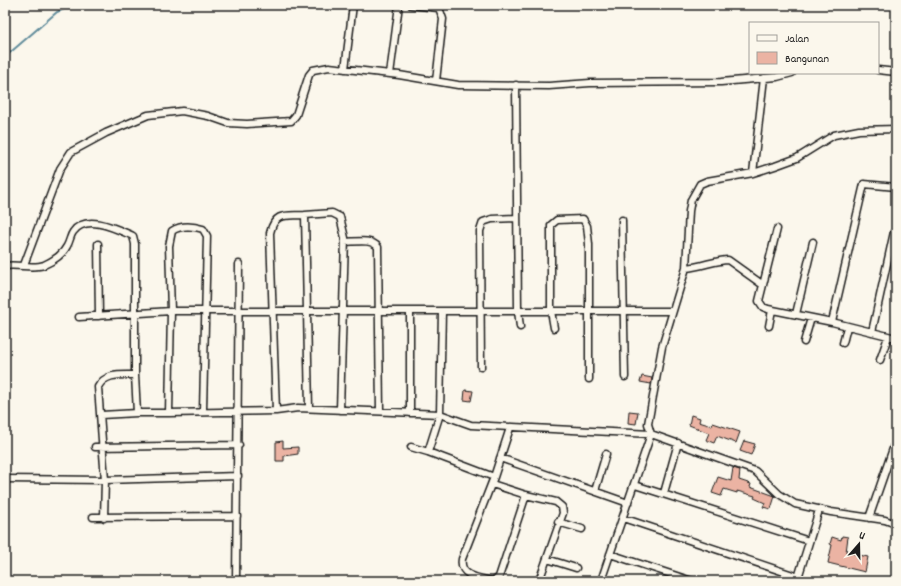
<svg xmlns="http://www.w3.org/2000/svg" width="901" height="586" viewBox="0 0 901 586" font-family="Dekko,sans-serif">
<rect width="100%" height="100%" fill="#fbf7ec"/>
<filter id="ink" filterUnits="userSpaceOnUse"><feTurbulence type="fractalNoise" baseFrequency=".025" numOctaves="2"/><feDisplacementMap in="SourceGraphic" scale="8" xChannelSelector="R" yChannelSelector="G"/><feConvolveMatrix kernelMatrix="1 2 1 2 8 2 1 2 1" color-interpolation-filters="sRGB"/></filter>
<g filter="url(#ink)">
<g fill="none" stroke-linecap="round" stroke-linejoin="round">
<!-- stream -->
<path stroke="#628d9c" stroke-width="2" d="M 5,57 L 57,12 L 74,5"/>
</g>
<!-- building -->
<path fill="#ebb3a3" stroke="#1c1c1c" d="M 642,376 L 652,378 L 651,384 L 640,382 Z
M 465,390 L 473,391 L 471,401 L 464,400 Z
M 629,411 L 638,412 L 636,424 L 628,423 Z
M 691,415 L 700,418 L 699,422 L 712,426 L 713,423 L 740,432 L 736,443 L 717,436 L 714,443 L 706,440 L 709,433 L 689,425 Z
M 283,441 L 283,448 L 298,447 L 298,454 L 284,456 L 284,461 L 276,461 L 276,442 Z
M 744,441 L 755,444 L 751,455 L 740,451 Z
M 733,468 L 740,470 L 739,480 L 751,484 L 750,487 L 775,496 L 771,509 L 763,507 L 765,503 L 754,498 L 755,496 L 737,491 L 737,493 L 724,489 L 721,496 L 712,493 L 718,477 L 731,481 Z
M 842,536 L 848,537 L 846,552 L 868,557 L 865,572 L 828,563 L 832,545 L 830,544 L 832,537 L 841,540 Z"/>
<g fill="none" stroke-linecap="round" stroke-linejoin="round">
<defs>
<path id="street" d="M 411,5 L 438,8
M 345,69 L 353,5
M 878,70 L 896,72
M 390,74 L 399,5
M 436,81 L 443,19 L 438,5
M 516,85 L 518,311 L 520,327
M 753,173 L 764,78
M 896,187 L 864,184 L 832,322 L 896,338
M 305,215 L 332,213 L 340,217 L 345,238 L 340,410
M 622,220 L 625,377
M 777,229 L 759,301 L 763,307 L 768,309 L 832,322
M 345,242 C 355,242 371,238 378,247 L 380,411
M 98,244 L 99,316
M 24,265 L 60,169 L 71,152 L 106,133 L 148,115 L 182,111 L 208,116 L 228,123 L 247,124 L 291,121 L 296,115 L 309,75 L 313,70 L 329,67 L 399,75 L 458,85 L 549,86 L 590,83 L 721,82 L 777,77 L 792,73
M 5,266 C 18,264 33,269 44,265 C 53,261 63,254 67,246 C 70,241 70,236 73,232 C 86,213 117,229 133,236 L 135,244 L 135,375
M 686,268 C 701,267 716,260 728,260 L 763,285
M 410,311 L 410,413
M 442,311 L 440,414 L 428,452 L 494,477 L 510,428
M 672,311 L 171,311 L 169,413 L 276,411 L 298,408 L 440,414 L 471,425 L 651,434 L 755,471 L 779,494 L 795,504 L 831,512 L 885,520 L 896,524
M 796,314 L 813,242
M 79,317 L 171,311 L 169,246 L 172,231 C 181,225 193,226 203,229 L 207,236 L 203,411
M 769,326 L 772,310
M 554,328 L 551,311 L 551,225 L 557,220 L 583,219 L 587,226 L 589,244 L 589,379
M 872,332 L 894,232
M 804,342 L 811,318
M 843,343 L 847,327
M 880,360 L 888,337
M 481,367 L 480,231 L 483,222 L 492,219 L 517,218
M 276,411 L 270,233 C 275,211 287,216 305,215 L 309,408
M 101,415 L 137,413
M 95,447 L 239,445
M 411,447 L 428,452
M 500,458 L 628,503
M 5,479 L 105,480 L 238,476
M 492,484 L 526,495 L 499,577 L 494,581
M 635,485 L 809,541
M 595,491 L 606,454
M 664,493 L 678,443
M 526,495 L 556,502 L 562,507 L 563,513 L 539,581
M 93,517 L 237,516
M 104,518 L 105,480 L 98,387 C 105,373 121,375 135,375 L 137,413 L 169,413
M 623,518 L 799,577
M 869,518 L 896,440
M 558,522 L 582,529
M 610,554 L 692,581
M 547,559 L 576,568
M 236,581 L 239,264
M 492,581 C 478,578 459,576 462,559 L 494,477
M 601,581 L 651,434 L 648,424 L 662,347 L 686,268 L 689,211 L 691,200 L 700,184 L 707,181 L 753,173 L 775,166 L 797,158 L 834,135 L 859,130 L 896,129
M 797,581 L 819,510"/>
</defs>
<!-- street casing -->
<use href="#street" stroke="#1c1c1c" stroke-width="9"/>
<!-- street -->
<use href="#street" stroke="#fbf7ec" stroke-width="6"/>
</g>
</g>
<!-- margin -->
<rect width="901" height="586" fill="none" stroke="#fbf7ec" stroke-width="20"/>
<rect x="10" y="10" width="881" height="566" fill="none" stroke="#1c1c1c" stroke-width="1.5" filter="url(#ink)"/>
<!-- legend -->
<rect x="749" y="22" width="130" height="52" fill="#fbf7ec" stroke="#a29f99"/>
<rect x="757" y="35" width="20" height="6" fill="#fbf7ec" stroke="#a29f99"/>
<text x="785" y="42" font-size="12" fill="#1c1c1c">Jalan</text>
<rect x="757" y="52" width="20" height="12" fill="#ebb3a3" stroke="#a29f99"/>
<text x="785" y="62" font-size="12" fill="#1c1c1c">Bangunan</text>
<!-- north arrow -->
<g transform="translate(859 544) rotate(20)" stroke="#fbf7ec" stroke-width="3" paint-order="stroke">
<path d="M0-3L7 15L0 10L-7 15Z" fill="#1c1c1c"/>
<text y="-6" font-size="11" font-weight="bold" text-anchor="middle" fill="#1c1c1c">U</text>
</g>
</svg>
